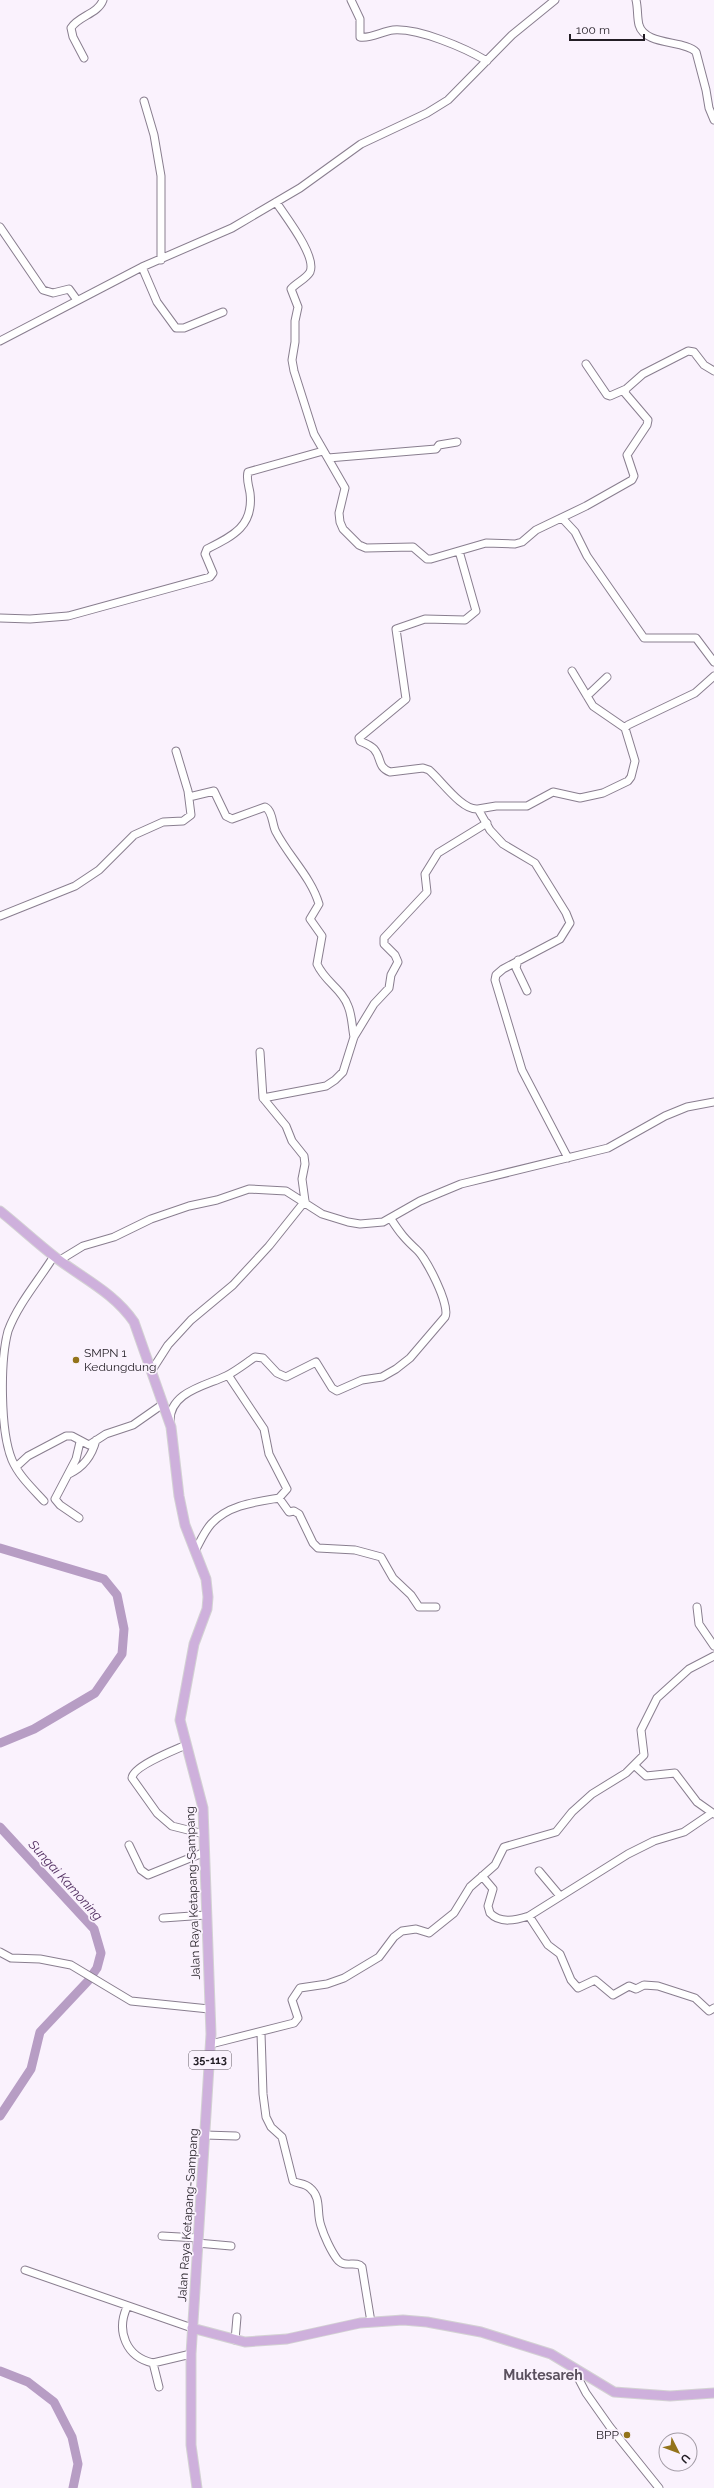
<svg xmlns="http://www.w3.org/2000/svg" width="714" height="2488" viewBox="0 0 714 2488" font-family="Raleway,sans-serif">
<rect width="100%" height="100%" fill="#faf2fd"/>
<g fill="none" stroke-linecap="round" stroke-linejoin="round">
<!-- river -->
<path stroke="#b79dc4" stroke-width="9" d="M 0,1548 L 104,1579 L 117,1595 L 124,1629 L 122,1654 L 95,1693 L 34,1729 L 0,1743
M 0,1827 L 94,1929 L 101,1953 L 97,1968 L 88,1981 L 40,2032 L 31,2069 L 0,2116
M 0,2371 L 28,2382 L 54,2402 L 72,2437 L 78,2464 L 73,2488"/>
<defs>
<path id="minor" d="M 351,0 L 360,19 L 360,37 C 370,39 383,31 393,30 C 419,28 465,48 487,61
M 636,0 C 638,8 637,17 639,25 C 645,46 685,40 696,52 L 706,90 L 709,108 L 714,120
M 84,58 L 73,37 L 71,28 C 78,16 98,14 103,0
M 144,101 L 154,135 L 161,176 L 161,260
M 276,202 C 285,216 317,256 310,272 C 306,279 296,283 291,289 L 298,307 L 295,321 L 295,342 L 292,360 L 294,371 L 314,434 L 345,488 L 339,513 L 340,522 L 343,529 L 359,545 L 366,548 L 413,547 L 427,559 L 431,559 L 486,543 L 515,544 L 522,542 L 536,530 L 586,506 L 632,480 L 634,476 L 627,455 L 647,425 L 648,420 L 625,393 L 626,389 L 643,374 L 688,351 L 694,352 L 704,365 L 714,371
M 0,227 L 43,290 L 53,293 L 69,289 L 77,300
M 142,267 L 157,302 L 176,328 L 184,328 L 223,312
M 0,341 L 142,267 L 232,228 L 300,188 L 361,144 L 427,113 L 448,100 L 512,35 L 555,0
M 586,364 L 607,395 L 610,396 L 626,389
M 328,458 L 436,449 L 439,445 L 457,442
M 562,518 L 575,532 L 587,556 L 644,638 L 696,638 L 714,662
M 459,551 L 476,611 L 465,620 L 425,619 L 396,629 L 406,699 L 359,738 L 360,741 C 364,743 370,745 374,749 C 382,758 377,767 390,772 L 423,768 L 429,770 C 441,780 462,811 478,809 L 490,830 L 503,844 L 535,863 L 566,913 L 570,923 L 560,939 L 503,969 L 496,975 L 495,980 L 522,1070 L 568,1158
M 0,618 L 30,619 L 68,616 L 210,577 L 213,573 L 205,554 L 207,549 C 233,536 254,526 250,493 C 249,487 246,478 248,472 L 323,451
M 572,671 L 593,706 L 625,728
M 587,696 L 607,677
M 189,797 L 214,791 L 226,816 L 232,819 L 265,807 C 273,811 272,825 276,832 C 289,857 311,877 319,904 L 310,919 L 322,936 L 317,964 C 325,982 342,989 348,1006 C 352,1015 352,1027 354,1037
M 478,809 L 496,806 L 527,806 L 553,792 L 580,798 L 603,793 L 628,781 L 631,777 L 635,761 L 625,728 L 628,725 L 695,693 L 714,676
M 0,916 L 75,886 L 99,870 L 134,835 L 163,822 L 183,821 L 191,815 L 188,791 L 176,751
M 518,960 L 516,968 L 527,991
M 260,1052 L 263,1098 L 286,1126 L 292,1141 L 304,1156 L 305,1164 L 302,1179 L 305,1201
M 263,1098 L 326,1086 L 335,1080 L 343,1072 L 354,1037 L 374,1004 L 389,988 L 391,975 L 398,962 L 395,955 L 384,944 L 384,938 L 427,892 L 425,874 L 438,853 L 487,823
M 60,1260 L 83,1246 L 114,1237 L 151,1219 L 189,1206 L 217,1200 L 249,1189 L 286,1191 L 322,1214 L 348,1222 L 360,1224 L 383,1222 L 420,1201 L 461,1184 L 608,1148 L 665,1116 L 687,1107 L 714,1102
M 152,1370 L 168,1345 L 191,1320 L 233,1285 L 269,1246 L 305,1201
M 228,1375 L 264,1429 L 269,1454 L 287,1489 L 279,1498
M 170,1422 C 169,1392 205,1386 226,1376 C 236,1371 246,1363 255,1357 L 263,1358 L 277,1373 L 286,1377 L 316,1362 L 332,1388 L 337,1391 L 362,1380 L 382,1377 L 396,1369 L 410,1358 L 445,1317 C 451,1306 426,1258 417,1250 C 405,1239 400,1233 391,1219
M 16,1467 L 28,1456 L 66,1436 L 72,1436 L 89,1445 L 106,1434 L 133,1425 L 163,1404
M 69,1474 C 84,1467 92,1456 96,1440
M 44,1501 C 32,1488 19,1476 12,1460 C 0,1431 0,1361 8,1331 C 18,1304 39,1280 54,1256
M 79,1518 L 60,1505 L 55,1499 L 76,1459 L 80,1442
M 195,1551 C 200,1542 204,1532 211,1524 C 228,1505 255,1502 279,1498 L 289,1512 L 294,1511 L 299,1514 L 313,1543 L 318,1548 L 355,1550 L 381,1557 L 393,1578 L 411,1595 L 419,1607 L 436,1607
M 697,1607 L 699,1624 L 714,1646
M 186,1745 C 175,1750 133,1766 132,1778 L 157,1813 L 172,1826 L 204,1834
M 634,1765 L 646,1776 L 675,1773 L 697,1802 L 714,1814
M 129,1845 L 141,1870 L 148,1875 L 205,1852
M 539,1871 L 560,1896
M 482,1876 L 493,1889 L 488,1906 L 490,1913 C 500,1924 516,1920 529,1916 L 628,1854 L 654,1841 L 684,1832 L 712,1813
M 529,1916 L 548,1945 L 560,1954 L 571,1980 L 578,1988 L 595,1980 L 613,1995 L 629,1986 L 636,1989 L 644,1985 L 658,1986 L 695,1998 L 709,2011 L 714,2008
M 163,1918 L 206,1915
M 0,1952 L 11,1958 L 40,1959 L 71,1965 L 131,2001 L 209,2009
M 261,2033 L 263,2094 L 266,2117 L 271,2127 L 282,2137 L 293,2181 C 298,2184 305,2183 310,2188 C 322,2198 316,2212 321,2226 C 324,2236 331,2251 337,2259 C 344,2269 356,2260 362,2267 L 371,2322
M 211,2044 L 294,2023 L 298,2018 L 292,2000 L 300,1988 L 327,1984 L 344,1978 L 379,1957 L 394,1937 L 402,1931 L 416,1929 L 429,1933 L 454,1913 L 470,1887 L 495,1865 L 504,1847 L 556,1832 L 572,1812 L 592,1794 L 626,1773 L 644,1755 L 641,1730 L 657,1698 L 689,1669 L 714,1656
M 205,2135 L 236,2136
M 162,2236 L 198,2238
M 197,2243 L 231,2246
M 25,2270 L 192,2328
M 127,2307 C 116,2331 126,2357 153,2363 L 191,2354
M 235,2340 L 237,2317
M 153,2363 L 159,2387
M 573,2368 L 586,2393 L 610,2427 L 659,2488"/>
<path id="major" d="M 0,1211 C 20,1227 39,1245 59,1260 C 86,1280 115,1294 134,1322 L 171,1427 L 179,1496 L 185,1525 L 206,1579 L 208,1597 L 207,1609 L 194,1644 L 180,1720 L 203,1808 L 211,2034 L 191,2354 L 191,2445 L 197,2488
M 192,2328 L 245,2342 L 287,2339 L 360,2323 L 403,2320 L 427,2322 L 481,2332 L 551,2354 L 614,2392 L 670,2396 L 714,2393"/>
</defs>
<!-- minor casing -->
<use href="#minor" stroke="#897e8f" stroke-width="9"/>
<!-- major casing -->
<use href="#major" stroke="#d3d2d3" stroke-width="11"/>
<!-- minor -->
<use href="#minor" stroke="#fff" stroke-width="7"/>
<!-- major -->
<use href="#major" stroke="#ceb0dc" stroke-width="9"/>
</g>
<!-- markers -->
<g fill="#93731a" stroke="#faf2fd" stroke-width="1.5">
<circle cx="76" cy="1360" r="4"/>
<circle cx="627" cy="2435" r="4"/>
</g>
<g text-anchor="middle" stroke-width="3.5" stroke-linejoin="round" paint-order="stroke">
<!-- shield labels -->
<rect fill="#faf2fd" stroke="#645e66" stroke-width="1" x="189" y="2051" width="42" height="18" rx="3"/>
<g font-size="11" font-weight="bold" fill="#231e25">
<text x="210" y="2064">35-113</text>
</g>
<!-- poi labels -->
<g font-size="12" fill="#231e25" stroke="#faf2fd" text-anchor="start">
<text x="84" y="1357">SMPN 1<tspan x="84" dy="14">Kedungdung</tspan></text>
<text x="619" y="2439" text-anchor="end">BPP</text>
</g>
<!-- street labels -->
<g font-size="12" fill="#231e25" stroke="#faf2fd">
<text transform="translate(193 1893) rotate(-92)" y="4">Jalan Raya Ketapang-Sampang</text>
<text transform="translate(188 2215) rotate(-86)" y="4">Jalan Raya Ketapang-Sampang</text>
</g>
<!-- water labels -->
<g font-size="13" font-style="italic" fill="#543163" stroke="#faf2fd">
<text transform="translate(66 1880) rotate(48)" y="5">Sungai Kamoning</text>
</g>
<!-- quarter labels -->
<g font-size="14" font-weight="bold" fill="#5b515f" stroke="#faf2fd">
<text x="543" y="2380">Muktesareh</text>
</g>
</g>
<!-- north arrow -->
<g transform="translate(678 2452) rotate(132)"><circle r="19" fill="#faf2fd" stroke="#a49da7"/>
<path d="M0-3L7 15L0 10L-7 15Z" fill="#93731a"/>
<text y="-6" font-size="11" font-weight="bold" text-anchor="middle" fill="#231e25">U</text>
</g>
<!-- scale -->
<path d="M570 34v6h74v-6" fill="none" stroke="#231e25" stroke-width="2"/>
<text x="576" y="34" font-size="12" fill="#231e25" stroke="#faf2fd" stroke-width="3" paint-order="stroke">100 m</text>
</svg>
